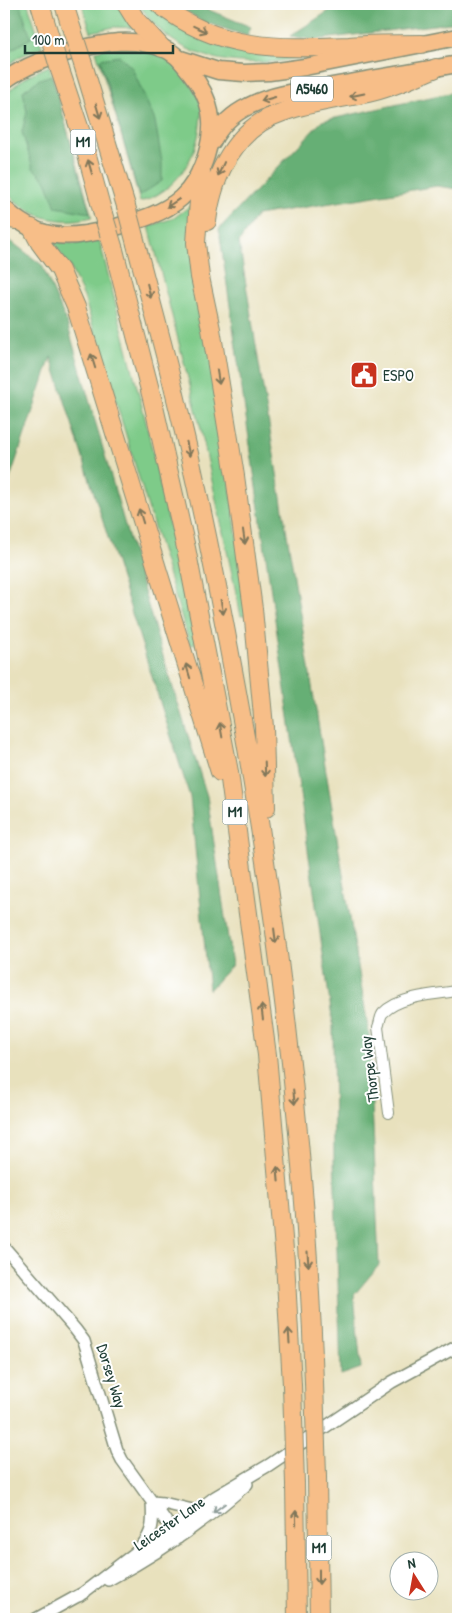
<svg xmlns="http://www.w3.org/2000/svg" width="462" height="1623" viewBox="0 0 462 1623" font-family="'Patrick Hand',sans-serif">
<rect width="100%" height="100%" fill="#fff"/>
<filter id="ink" filterUnits="userSpaceOnUse"><feTurbulence type="fractalNoise" baseFrequency=".02" numOctaves="2"/><feDisplacementMap in="SourceGraphic" scale="10" xChannelSelector="R" yChannelSelector="G"/><feConvolveMatrix kernelMatrix="1 2 1 2 8 2 1 2 1" color-interpolation-filters="sRGB"/></filter>
<filter id="wash" filterUnits="userSpaceOnUse"><feTurbulence type="fractalNoise" baseFrequency=".0096" numOctaves="4" result="noise"/><feDisplacementMap in="SourceGraphic" scale="20" xChannelSelector="R" yChannelSelector="G"/><feGaussianBlur stdDeviation="1.12" result="paint"/><feColorMatrix in="noise" values="0 0 0 0 0 0 0 0 0 0 0 0 0 0 0 0 0 1.4 0 .05"/><feComposite in="paint" operator="in"/></filter>
<g filter="url(#wash)">
<rect width="100%" height="100%" fill="#e8e1bd"/>
<!-- green -->
<path fill="#7ecb89" stroke="#4e845e" d="M 4,4 L 28,4 L 42,47 L 19,57 L 4,68 Z
M 82,4 L 119,4 L 136,28 L 114,27 L 91,32 Z
M 139,4 L 147,4 C 175,30 216,49 255,54 C 270,56 286,56 302,57 C 290,59 279,62 267,62 C 214,65 168,51 139,4 Z
M 116,46 C 129,48 146,49 158,53 C 169,58 177,67 184,76 C 192,86 199,96 202,109 C 202,114 200,120 200,125 C 196,160 175,192 140,202 L 118,123 L 96,51 Z
M 49,66 L 92,217 C 57,226 27,217 4,189 L 4,97 C 17,81 30,74 49,66 Z
M 194,203 L 247,615 L 241,616 L 200,425 L 149,226 L 174,218 Z
M 99,239 L 146,422 L 196,644 L 190,645 L 84,297 L 69,265 L 52,241 L 77,244 Z"/>
<!-- forest -->
<path fill="#66af75" stroke="#427654" d="M 4,4 L 20,4 L 31,38 L 4,54 Z
M 176,4 L 194,4 L 251,27 L 247,36 L 201,21 Z
M 318,4 L 458,4 L 458,22 L 314,40 L 290,36 L 332,9 Z
M 120,56 L 132,68 L 155,121 L 162,162 L 162,181 L 139,196 L 100,59 Z
M 52,75 L 90,213 L 56,207 L 46,181 L 33,168 L 22,132 L 27,112 L 23,91 L 40,79 Z
M 458,91 L 458,189 L 437,186 L 257,215 L 239,242 L 369,1033 L 379,1265 L 354,1295 L 361,1368 L 341,1375 L 334,1158 L 333,1024 L 219,229 L 322,121 Z
M 4,236 L 42,265 L 67,323 L 157,637 L 207,796 L 232,965 L 209,990 L 190,797 L 51,357 L 5,493 L 4,501 Z"/>
</g>
<g filter="url(#ink)">
<g fill="none" stroke-linecap="round" stroke-linejoin="round">
<defs>
<path id="minor" d="M 389,1113 L 378,1027 C 380,1023 380,1016 383,1013 C 399,996 436,994 458,991"/>
<path id="tertiary" d="M 4,1247 L 75,1329 L 84,1341 L 117,1450 L 122,1460 L 178,1538
M 152,1502 L 163,1503 L 197,1511
M 141,1547 C 154,1531 153,1522 152,1502
M 108,1580 C 158,1554 205,1521 247,1484
M 79,1596 L 135,1553 L 153,1544 L 215,1497 L 269,1465 L 392,1382 L 458,1346
M 36,1619 L 85,1592"/>
<path id="trunk" d="M 181,59 L 218,71 L 244,73 L 269,72 L 305,67 L 458,37
M 4,81 C 25,65 51,57 76,50 C 105,42 133,37 162,48 C 175,52 181,61 190,72 C 212,99 216,123 206,156 C 201,172 193,187 181,198 C 162,215 133,222 109,229 C 67,240 36,240 4,208
M 212,142 C 220,126 232,114 249,106 C 272,94 301,91 327,87 C 370,79 414,72 458,64"/>
<path id="motorway" d="M 40,4 L 49,34
M 64,4 L 72,30
M 126,4 L 136,20 L 162,48
M 159,4 C 218,51 278,49 349,46 C 373,44 397,44 422,44
M 83,64 L 126,206
M 60,70 L 81,133 L 103,214
M 201,171 L 196,243 L 200,277 L 211,329 L 235,476 L 253,609 L 264,727 L 266,808
M 4,218 L 15,220
M 207,221 C 213,174 236,127 283,112 C 310,102 340,99 368,93 C 392,88 414,77 436,68
M 32,228 L 40,243 L 60,270 L 76,307 L 220,772
M 136,244 C 150,298 165,352 178,407 C 205,517 226,630 246,742 C 282,953 307,1167 314,1382
M 114,250 L 152,398 L 186,548 L 229,772 L 267,1055 L 285,1261 L 292,1385
M 317,1476 L 319,1619
M 295,1484 L 297,1619"/>
</defs>
<!-- minor casing -->
<use href="#minor" stroke="#848f78" stroke-width="12"/>
<!-- tertiary casing -->
<use href="#tertiary" stroke="#848f78" stroke-width="14"/>
<!-- trunk casing -->
<use href="#trunk" stroke="#848f78" stroke-width="19"/>
<!-- motorway casing -->
<use href="#motorway" stroke="#848f78" stroke-width="20"/>
<!-- minor -->
<use href="#minor" stroke="#fff" stroke-width="10"/>
<!-- tertiary -->
<use href="#tertiary" stroke="#fff" stroke-width="11"/>
<!-- trunk -->
<use href="#trunk" stroke="#f7be88" stroke-width="16"/>
<!-- motorway -->
<use href="#motorway" stroke="#f7be88" stroke-width="18"/>
<defs>
<path id="motorway-bridge" d="M 72,30 L 83,64
M 49,34 L 60,70
M 126,206 L 136,244
M 103,214 L 114,250
M 314,1382 L 317,1476
M 292,1385 L 295,1484"/>
</defs>
<!-- motorway-bridge casing -->
<use href="#motorway-bridge" stroke="#848f78" stroke-width="20" stroke-linecap="butt"/>
<!-- motorway-bridge -->
<use href="#motorway-bridge" stroke="#f7be88" stroke-width="18"/>
</g>
<!-- one-way arrows -->
<defs><path id="oneway-shaft" d="M-6 0H5M1.5-3L5.5 0L1.5 3" fill="none" stroke-width="1.6" stroke-linecap="round" stroke-linejoin="round" transform="scale(1.25)"/></defs>
<g stroke="#80775a">
<use href="#oneway-shaft" transform="translate(200 29) rotate(25)"/>
<use href="#oneway-shaft" transform="translate(357 95) rotate(168)"/>
<use href="#oneway-shaft" transform="translate(268 99) rotate(164)"/>
<use href="#oneway-shaft" transform="translate(98 111) rotate(73)"/>
<use href="#oneway-shaft" transform="translate(90 167) rotate(-106)"/>
<use href="#oneway-shaft" transform="translate(221 169) rotate(114)"/>
<use href="#oneway-shaft" transform="translate(173 203) rotate(146)"/>
<use href="#oneway-shaft" transform="translate(149 291) rotate(76)"/>
<use href="#oneway-shaft" transform="translate(93 361) rotate(-107)"/>
<use href="#oneway-shaft" transform="translate(218 377) rotate(81)"/>
<use href="#oneway-shaft" transform="translate(188 449) rotate(78)"/>
<use href="#oneway-shaft" transform="translate(141 516) rotate(-107)"/>
<use href="#oneway-shaft" transform="translate(244 537) rotate(82)"/>
<use href="#oneway-shaft" transform="translate(222 607) rotate(79)"/>
<use href="#oneway-shaft" transform="translate(188 671) rotate(-107)"/>
<use href="#oneway-shaft" transform="translate(221 730) rotate(-100)"/>
<use href="#oneway-shaft" transform="translate(265 769) rotate(88)"/>
<use href="#oneway-shaft" transform="translate(275 936) rotate(83)"/>
<use href="#oneway-shaft" transform="translate(262 1012) rotate(-97)"/>
<use href="#oneway-shaft" transform="translate(294 1097) rotate(84)"/>
<use href="#oneway-shaft" transform="translate(278 1174) rotate(-95)"/>
<use href="#oneway-shaft" transform="translate(308 1259) rotate(86)"/>
<use href="#oneway-shaft" transform="translate(289 1336) rotate(-94)"/>
<use href="#oneway-shaft" transform="translate(296 1518) rotate(-91)"/>
<use href="#oneway-shaft" transform="translate(319 1577) rotate(90)"/>
</g>
<use stroke="#8f9e9a" href="#oneway-shaft" transform="translate(219 1508) rotate(143)"/>
</g>
<!-- icons -->
<defs>
<symbol id="civic-square" viewBox="-11 -11 22 22"><rect x="-9" y="-9" width="18" height="18" rx="4" fill="#c8321e" stroke="#fff"/><path d="M-.6-6.5H3V-4.5H.6V-3L4-1V1h2V6H-6V1h2V-1L-.6-3ZM-1.2 2.5V6h2.4V2.5Z" fill="#fff"/></symbol>
</defs>
<g fill-rule="evenodd">
<use href="#civic-square" x="348" y="359" width="32" height="32"/>
</g>
<g text-anchor="middle" stroke-width="4" stroke-linejoin="round" paint-order="stroke">
<!-- shield labels -->
<g fill="#fff" stroke="#627771" stroke-width="1">
<rect x="291" y="76.5" width="42" height="25" rx="4"/>
<rect x="70.5" y="129.5" width="25" height="25" rx="4"/>
<rect x="222.5" y="799.5" width="25" height="25" rx="4"/>
<rect x="306.5" y="1535.5" width="25" height="25" rx="4"/>
</g>
<g font-size="15" font-weight="bold" fill="#1f3d34">
<text x="312" y="94">A5460</text>
<text x="83" y="147">M1</text>
<text x="235" y="817">M1</text>
<text x="319" y="1553">M1</text>
</g>
<!-- poi labels -->
<g font-size="16" fill="#1f3d34" stroke="#fff" text-anchor="start">
<text x="383" y="381">ESPO</text>
</g>
<!-- street labels -->
<g font-size="16" fill="#1f3d34" stroke="#fff">
<text transform="translate(369 1069) rotate(-97)" y="6">Thorpe Way</text>
<text transform="translate(112 1376) rotate(73)" y="6">Dorsey Way</text>
<text transform="translate(169 1523) rotate(-35)" y="6">Leicester Lane</text>
</g>
</g>
<!-- margin -->
<rect width="462" height="1623" fill="none" stroke="#fff" stroke-width="20"/>
<!-- north arrow -->
<g transform="translate(414 1576) rotate(349)"><circle r="24" fill="#ffffff" stroke="#a5b1ae"/>
<path d="M0-4L9 19L0 12L-9 19Z" fill="#c8321e"/>
<text y="-8" font-size="14" font-weight="bold" text-anchor="middle" fill="#1f3d34">N</text>
</g>
<!-- scale -->
<path d="M25 45v8h148v-8" fill="none" stroke="#1f3d34" stroke-width="2.5"/>
<text x="32" y="45" font-size="15" fill="#1f3d34" stroke="#ffffff" stroke-width="4" paint-order="stroke">100 m</text>
</svg>
